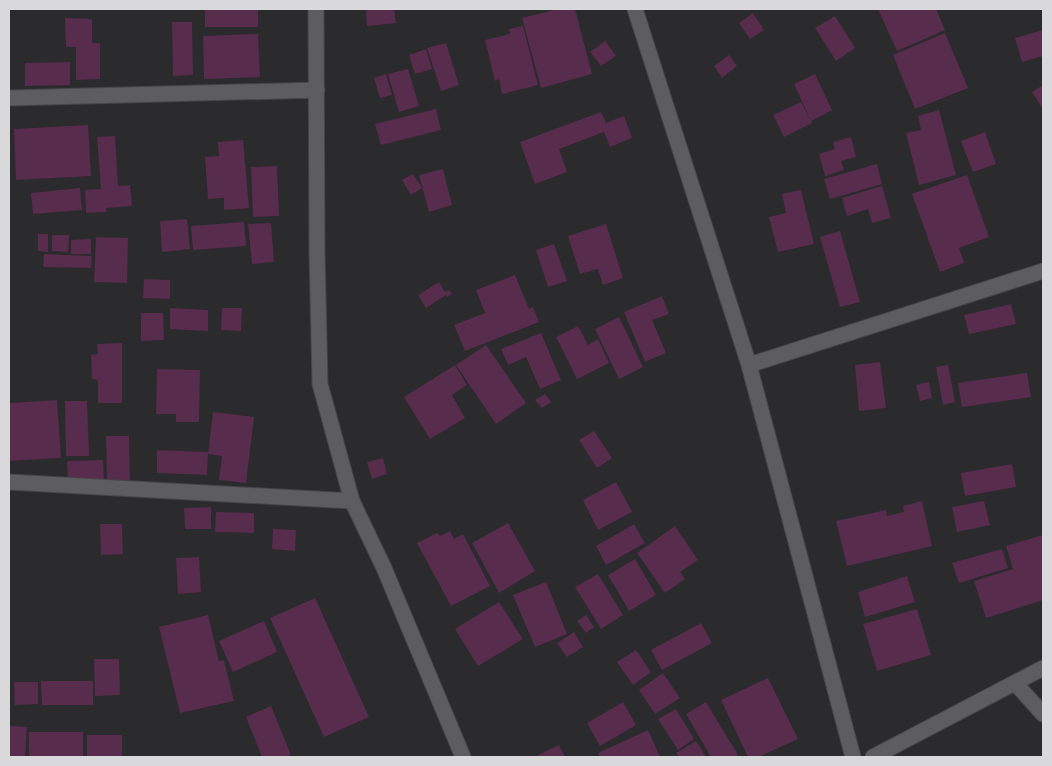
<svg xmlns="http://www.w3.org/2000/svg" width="1052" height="766" viewBox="0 0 1052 766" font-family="'Noto Sans',sans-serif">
<rect width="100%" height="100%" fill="#2b2a2c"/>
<!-- building -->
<path fill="#572c4d" d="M 205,9 L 258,9 L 258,27 L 205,27 Z
M 366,9 L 394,9 L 396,23 L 367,26 Z
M 558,9 L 575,9 L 592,74 L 541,88 L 522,18 Z
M 878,9 L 936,9 L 945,30 L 897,51 Z
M 753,13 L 764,30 L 750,39 L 739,23 Z
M 835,16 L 855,48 L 836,61 L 815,28 Z
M 65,18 L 92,19 L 92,43 L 100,43 L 100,79 L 76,80 L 76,47 L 66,47 Z
M 172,22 L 192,22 L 193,75 L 173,76 Z
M 523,26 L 538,85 L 502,94 L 499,79 L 495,81 L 485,40 L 510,34 L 509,29 Z
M 1043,30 L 1043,56 L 1022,62 L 1015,38 Z
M 945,33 L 968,88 L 915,109 L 893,55 Z
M 258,34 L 260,77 L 204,79 L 203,36 Z
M 605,41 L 616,56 L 601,66 L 590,52 Z
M 446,43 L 459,85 L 441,91 L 427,48 Z
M 426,49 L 432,69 L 415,74 L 409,55 Z
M 729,55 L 737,66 L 722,78 L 714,66 Z
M 70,62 L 70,85 L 25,86 L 25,63 Z
M 408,69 L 419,106 L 399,112 L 388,74 Z
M 386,74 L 392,95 L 380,98 L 374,78 Z
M 815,74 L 832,110 L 811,121 L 794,84 Z
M 1043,85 L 1043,109 L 1032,92 Z
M 801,102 L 812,123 L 784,137 L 773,115 Z
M 436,109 L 441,130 L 381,145 L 375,124 Z
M 939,110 L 956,175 L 919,185 L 906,133 L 921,130 L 918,116 Z
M 601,112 L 606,123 L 624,116 L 632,138 L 610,147 L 604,132 L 559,149 L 567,172 L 535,184 L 520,142 Z
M 88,125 L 91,176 L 16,180 L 14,129 Z
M 985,132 L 996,164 L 973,172 L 961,141 Z
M 115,136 L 118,186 L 130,185 L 132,206 L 106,208 L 107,212 L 86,213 L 85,190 L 101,189 L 97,137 Z
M 851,137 L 856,157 L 841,161 L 844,170 L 825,176 L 819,154 L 835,149 L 833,142 Z
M 243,140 L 249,208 L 224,210 L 224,198 L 208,199 L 205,157 L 219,156 L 218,142 Z
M 877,164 L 882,184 L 830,199 L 824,179 Z
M 277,166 L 279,216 L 253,217 L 251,167 Z
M 443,169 L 452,205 L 429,212 L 419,175 Z
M 413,174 L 422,188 L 411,195 L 402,180 Z
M 967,175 L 989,237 L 959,248 L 964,263 L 940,272 L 912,194 Z
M 882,186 L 891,218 L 872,223 L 868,209 L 847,216 L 842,198 Z
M 80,188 L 82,210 L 33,214 L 31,193 Z
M 801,190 L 814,244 L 778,252 L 769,217 L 786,213 L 782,194 Z
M 187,219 L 190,249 L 162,252 L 160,221 Z
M 244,222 L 246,246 L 193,250 L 191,226 Z
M 271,223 L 274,262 L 252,264 L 248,224 Z
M 606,224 L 623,278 L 603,285 L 598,269 L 580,274 L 568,236 Z
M 840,231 L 860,302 L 840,307 L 820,237 Z
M 38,234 L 48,234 L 48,252 L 38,251 Z
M 52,235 L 69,235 L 68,252 L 52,251 Z
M 96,237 L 128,238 L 127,283 L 94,282 Z
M 91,239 L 91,254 L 71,254 L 71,240 Z
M 554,244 L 567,281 L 548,287 L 536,250 Z
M 44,254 L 92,256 L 91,268 L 43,267 Z
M 515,275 L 529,309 L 533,307 L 539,322 L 465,351 L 454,325 L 485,313 L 476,290 Z
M 144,279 L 170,280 L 170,299 L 143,298 Z
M 439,282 L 445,292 L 449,290 L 452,294 L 447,297 L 446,295 L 426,308 L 418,295 Z
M 662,296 L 669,314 L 652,320 L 666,353 L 645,362 L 624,312 Z
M 1011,304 L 1016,324 L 969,334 L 964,315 Z
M 170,308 L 208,310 L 208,331 L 170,329 Z
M 222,308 L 242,308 L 241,331 L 221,330 Z
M 141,313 L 163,313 L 164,340 L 141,341 Z
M 619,317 L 643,367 L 619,379 L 595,329 Z
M 578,326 L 588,345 L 598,339 L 609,363 L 577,379 L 556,337 Z
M 541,333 L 561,380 L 540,389 L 526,357 L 508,365 L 501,349 Z
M 122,343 L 122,403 L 98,403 L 98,380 L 92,379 L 91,355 L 98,354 L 97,344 Z
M 486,345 L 526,403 L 496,424 L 456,365 Z
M 880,362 L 886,408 L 859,411 L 855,365 Z
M 455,365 L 467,385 L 452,395 L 465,418 L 430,439 L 404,397 Z
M 948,365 L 955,402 L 943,405 L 936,367 Z
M 157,369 L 200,370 L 199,422 L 176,422 L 176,414 L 156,414 Z
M 1027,373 L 1031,397 L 962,407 L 958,383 Z
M 929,382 L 932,398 L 920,401 L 916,385 Z
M 545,394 L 551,402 L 542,408 L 535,400 Z
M 57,400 L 61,458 L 9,461 L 9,403 Z
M 65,401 L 87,401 L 89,456 L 66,456 Z
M 213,412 L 254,417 L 246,483 L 219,480 L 222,456 L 208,454 Z
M 594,431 L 612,458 L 597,468 L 579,440 Z
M 106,436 L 129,436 L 130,484 L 107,484 Z
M 157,450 L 208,452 L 207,475 L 157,473 Z
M 383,458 L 387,474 L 372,479 L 367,462 Z
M 103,460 L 104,481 L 68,481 L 67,461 Z
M 1012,464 L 1016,487 L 965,496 L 961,473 Z
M 616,482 L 632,512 L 598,530 L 583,500 Z
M 922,501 L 932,546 L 847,566 L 836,521 L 886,510 L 887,516 L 904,512 L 903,506 Z
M 984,501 L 990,525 L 957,532 L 952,507 Z
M 211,507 L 211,529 L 185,529 L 184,508 Z
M 216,512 L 254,513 L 254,533 L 215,532 Z
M 508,523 L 535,571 L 499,593 L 472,543 Z
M 100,524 L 122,524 L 123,554 L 101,555 Z
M 634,524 L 645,543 L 606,565 L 596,546 Z
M 675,526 L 698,560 L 680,572 L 685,579 L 665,593 L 637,553 Z
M 273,529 L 296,530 L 295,551 L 272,549 Z
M 450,531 L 454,539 L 463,534 L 490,586 L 451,606 L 417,543 L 437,533 L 440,536 Z
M 1043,535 L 1043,600 L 986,618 L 974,581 L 1013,569 L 1006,546 Z
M 1002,549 L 1008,568 L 959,583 L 952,563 Z
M 199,557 L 201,592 L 178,594 L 176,558 Z
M 635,559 L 656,595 L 629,611 L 608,575 Z
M 598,574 L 623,615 L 601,629 L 575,587 Z
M 907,576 L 915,602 L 865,617 L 858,592 Z
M 546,582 L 567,634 L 535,647 L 513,595 Z
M 315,598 L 369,717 L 324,737 L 270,618 Z
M 499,602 L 523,639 L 478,666 L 455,629 Z
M 917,609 L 931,655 L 877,671 L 863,624 Z
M 208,615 L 219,661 L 224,660 L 234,701 L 180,713 L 159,627 Z
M 586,615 L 594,627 L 586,633 L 577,621 Z
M 264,621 L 277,652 L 233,672 L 219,641 Z
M 701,623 L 712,643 L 662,670 L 651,650 Z
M 574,632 L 583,647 L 567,657 L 557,643 Z
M 636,650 L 651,672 L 633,685 L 617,662 Z
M 94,659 L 119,659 L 120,695 L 95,696 Z
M 663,673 L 680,698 L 655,714 L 639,690 Z
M 768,678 L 798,739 L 759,757 L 748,757 L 721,700 Z
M 41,681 L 93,681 L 93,705 L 42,705 Z
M 14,682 L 38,682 L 38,704 L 15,705 Z
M 623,702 L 636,725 L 600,746 L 587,723 Z
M 706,702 L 738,755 L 734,757 L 711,757 L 686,714 Z
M 271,706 L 291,755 L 286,757 L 262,757 L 246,717 Z
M 676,709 L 694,739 L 678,750 L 658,719 Z
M 9,726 L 27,727 L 25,757 L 9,756 Z
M 648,730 L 660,757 L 600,757 L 598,753 Z
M 29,732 L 83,732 L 83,757 L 29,757 Z
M 87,735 L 122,735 L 122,757 L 87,757 Z
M 696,741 L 706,757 L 679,757 L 676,753 Z
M 559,745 L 565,757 L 534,757 Z"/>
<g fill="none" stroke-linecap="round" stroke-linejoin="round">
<defs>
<path id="street" d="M 316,9 L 317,252 L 320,384 L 352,501 L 384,568 L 463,757
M 635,9 L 749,365 L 853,757
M 9,98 L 317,90
M 749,365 L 1043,271
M 9,482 L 352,501
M 1015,683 L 1043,714
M 873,757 L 1043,668"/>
</defs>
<!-- street casing -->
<use href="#street" stroke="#464547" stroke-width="17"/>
<!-- street -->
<use href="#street" stroke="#5d5c5e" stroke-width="15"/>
</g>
<!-- border -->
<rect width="1052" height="766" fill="none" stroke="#d9d8da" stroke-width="20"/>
</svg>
